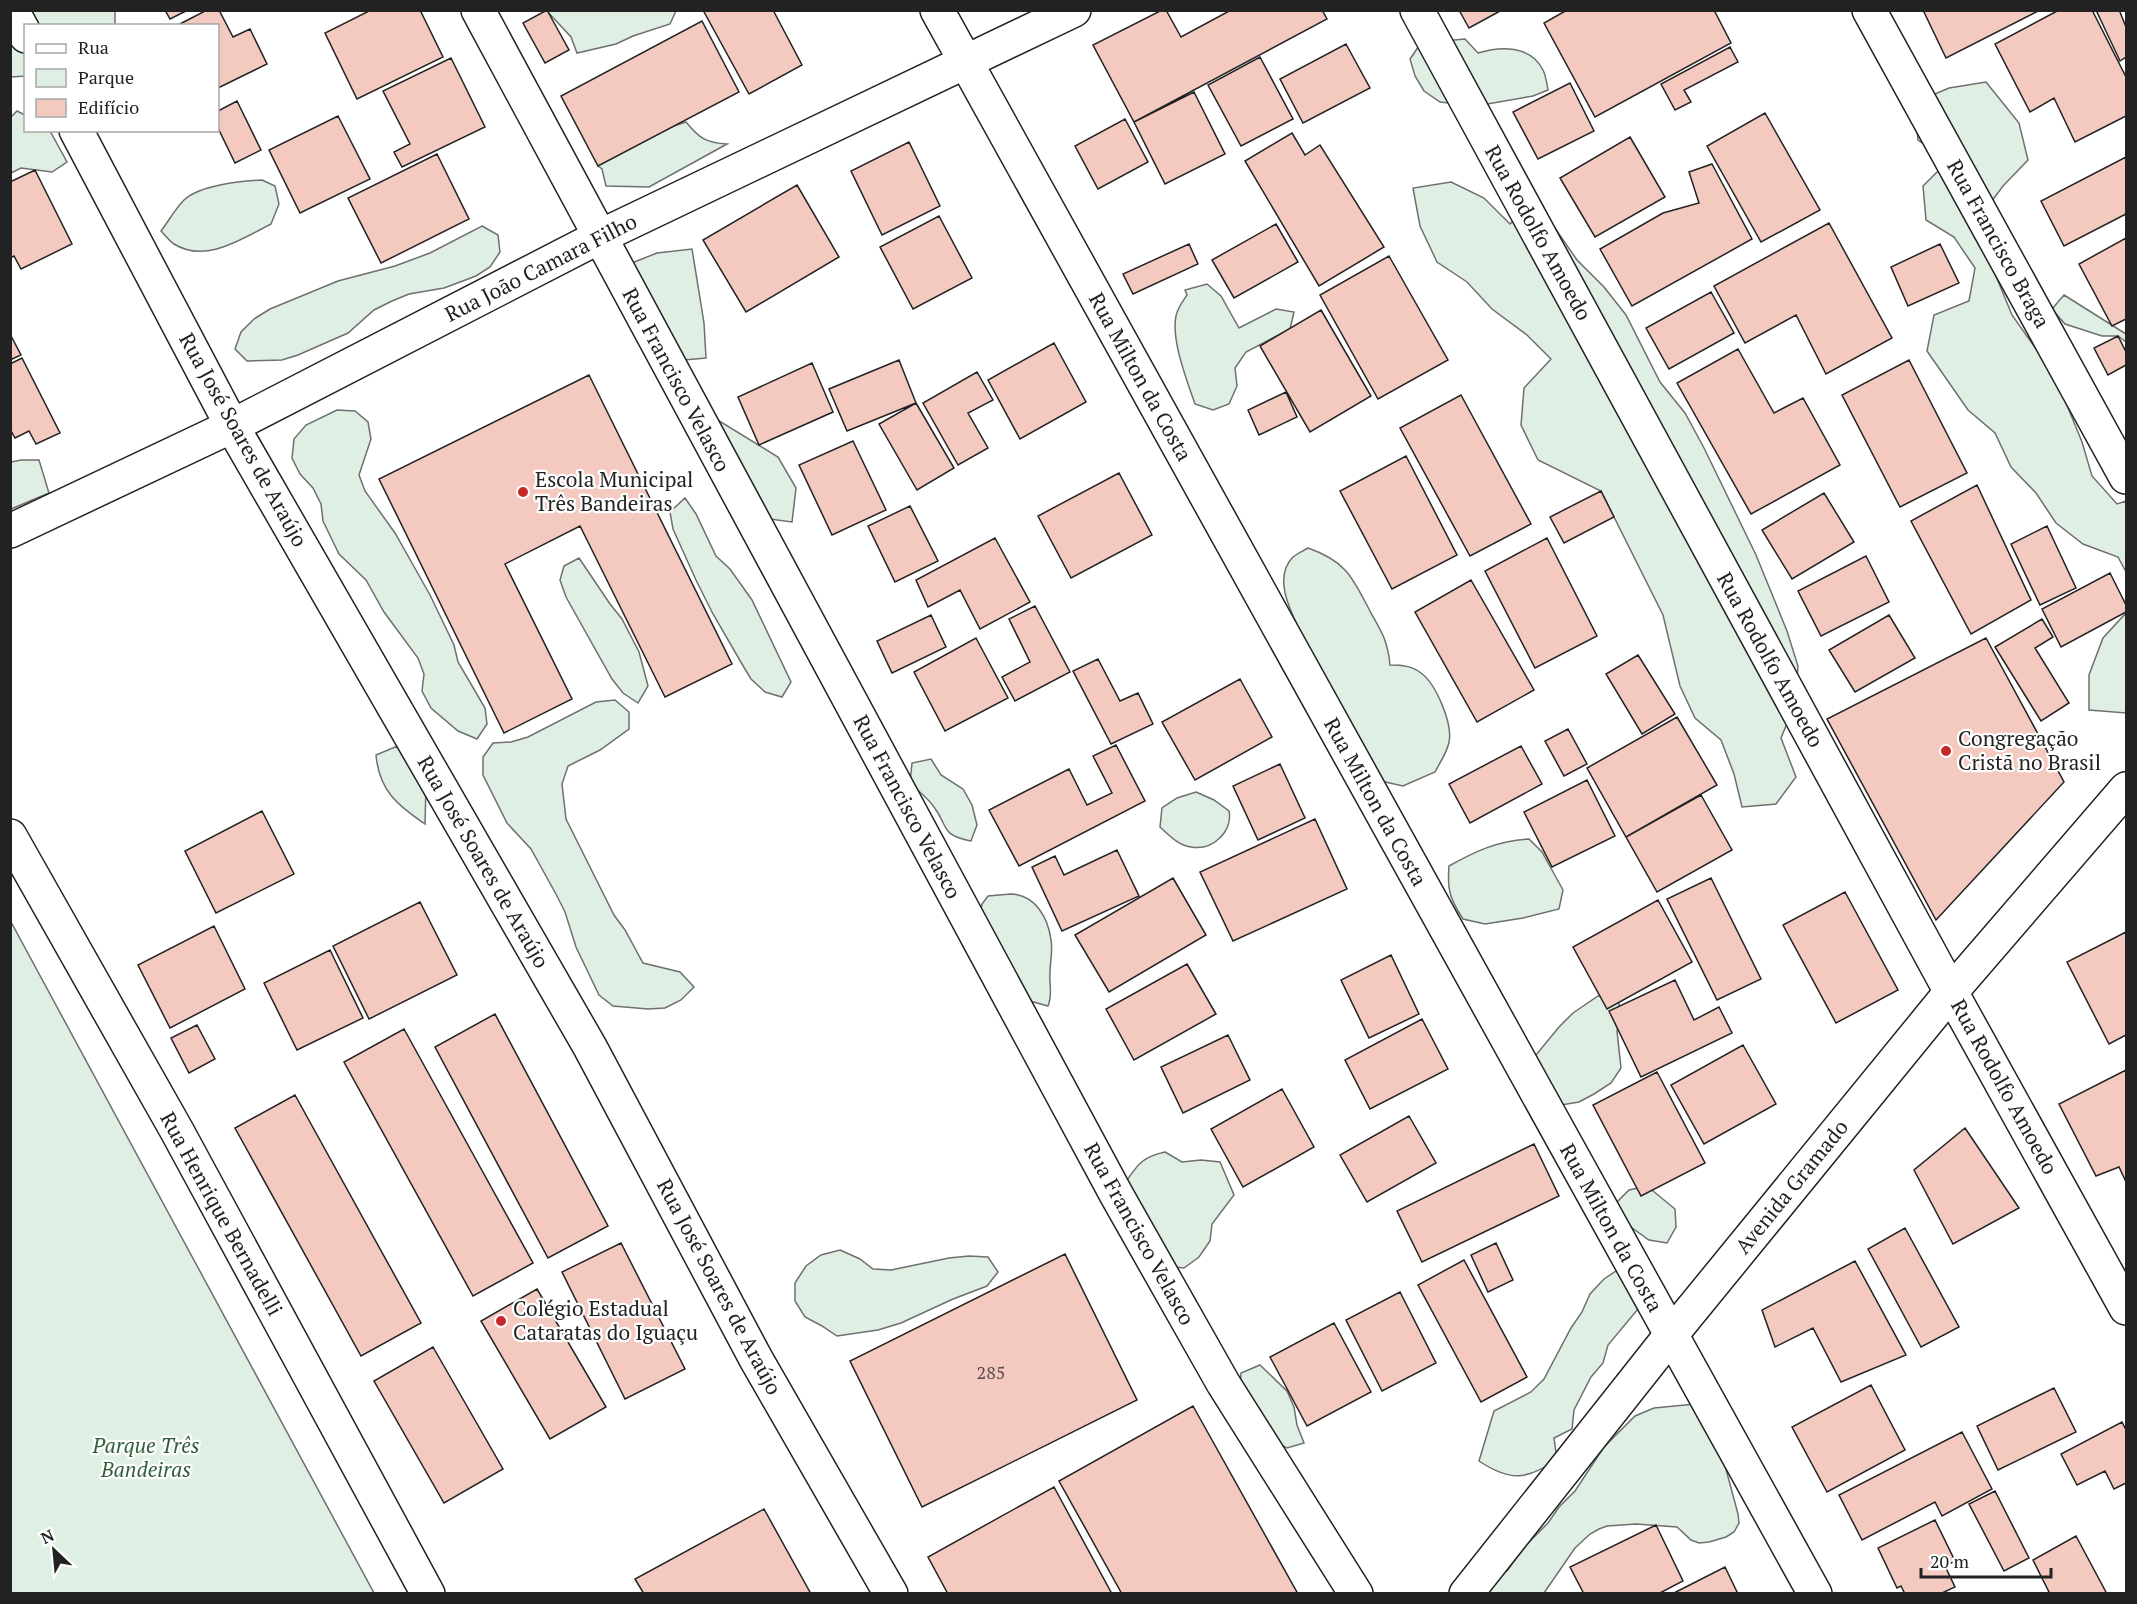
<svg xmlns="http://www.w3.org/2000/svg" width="2137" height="1604" viewBox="0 0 2137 1604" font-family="'PT Serif',serif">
<rect width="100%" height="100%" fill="#fff"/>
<!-- green -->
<path fill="#e0efe3" stroke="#6f6f6f" stroke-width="1.5" d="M 10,11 L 25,27 L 26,76 L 11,77 Z
M 33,11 L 115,11 L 115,25 L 27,26 Z
M 547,11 L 676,11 L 670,24 L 633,36 L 616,44 L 577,53 L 571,37 Z
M 1465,39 L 1478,53 C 1501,46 1530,45 1543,70 C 1546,76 1547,84 1548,90 L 1533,96 L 1476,106 L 1440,102 L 1424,91 L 1415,76 L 1410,59 L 1421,43 Z
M 1986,82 L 2019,123 L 2028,160 L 2003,186 L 1983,213 L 1984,247 L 2012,315 L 2055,376 L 2082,442 L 2092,476 L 2117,504 L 2126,501 L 2126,572 L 2118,557 L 2083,544 L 2056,523 L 2036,493 L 2011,467 L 1995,433 L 1968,410 L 1927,351 L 1934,315 L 1969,301 L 1975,268 L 1954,237 L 1926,220 L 1923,186 L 1948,161 L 1918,140 L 1914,103 L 1949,88 Z
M 17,111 L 25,115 L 26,130 L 50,131 L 67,162 L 52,172 L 21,168 L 11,173 L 11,117 Z
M 686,122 C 699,138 706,143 727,144 L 649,187 L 606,186 L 602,169 L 598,166 C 625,148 655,131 686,122 Z
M 262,180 L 275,186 L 279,204 L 271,224 C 243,238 206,264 174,244 C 169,241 165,235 161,231 C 168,222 175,209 184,200 C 200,185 241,181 262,180 Z
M 1451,182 L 1484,198 L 1510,224 L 1521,213 L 1555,228 L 1577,260 L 1604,287 L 1626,315 L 1660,382 L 1685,413 L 1704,448 L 1756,555 L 1787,631 L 1798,666 L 1795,704 L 1781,738 L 1796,777 L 1776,804 L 1742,807 L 1734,774 L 1721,740 L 1695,718 L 1680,686 L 1663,615 L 1601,491 L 1538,460 L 1521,425 L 1524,388 L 1551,359 L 1527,335 L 1492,309 L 1467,282 L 1437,262 L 1420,226 L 1413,188 Z
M 482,226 L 498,235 L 500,252 L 490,267 L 476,276 L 444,288 L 409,294 L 392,301 L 374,310 L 348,333 L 298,355 L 282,360 L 247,361 L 235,349 L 241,332 L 254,319 L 270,309 L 338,281 L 395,266 L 430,253 Z
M 692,249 L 704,323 L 706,358 L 673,361 L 632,263 L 657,253 Z
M 1207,284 L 1221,296 L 1239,328 L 1276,309 L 1294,312 L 1290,329 L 1246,352 L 1235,368 L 1237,386 L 1229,404 L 1213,410 L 1195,404 C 1187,381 1171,340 1176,316 C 1177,309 1183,301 1187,295 L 1185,290 Z
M 2064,295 L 2126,334 L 2126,342 L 2118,336 L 2102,336 L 2065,324 L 2052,309 Z
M 337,410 L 355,411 L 368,422 L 371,439 L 359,475 L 365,491 L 395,533 L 430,595 L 454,645 L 458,662 L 485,708 L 487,724 L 477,739 L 458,731 L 431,708 L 422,691 L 424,674 L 418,658 L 384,612 L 366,580 L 339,554 L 323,521 L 321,504 L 313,488 L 300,474 L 292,458 L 294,439 L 306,425 Z
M 716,419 L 778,457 L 796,488 L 792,522 L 755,517 Z
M 21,460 L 39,460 L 49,493 L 11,509 L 11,462 Z
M 685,498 L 696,514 L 716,556 L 730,569 L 752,600 L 791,682 L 782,697 L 765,692 L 751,679 L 742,664 L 713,614 L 696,580 L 673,529 L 670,512 Z
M 1308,548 C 1348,562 1353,579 1371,613 C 1382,632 1388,642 1390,665 C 1402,665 1412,666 1421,673 C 1436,684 1453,724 1449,742 C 1447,753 1440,762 1435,772 L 1403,786 L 1381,781 L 1303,638 C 1293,615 1272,580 1292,558 C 1296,554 1303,551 1308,548 Z
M 579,558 L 610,604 L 622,619 L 639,652 L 648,686 L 638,703 L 623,693 L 612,679 L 566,597 L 560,580 L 564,566 Z
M 2126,613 L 2126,713 L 2089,710 L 2089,675 L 2103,638 Z
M 615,700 L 629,712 L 629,729 L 600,750 L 568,766 L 562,784 L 566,819 L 614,915 L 625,930 L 643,963 L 680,972 L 694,987 L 681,1000 L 665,1008 L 648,1009 L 613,1006 L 599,995 L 576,947 L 565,912 L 557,896 L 531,849 L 507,823 L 483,775 L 483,757 L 493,743 L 511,742 L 528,737 L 596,702 Z
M 395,747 L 413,751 L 426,786 L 425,824 C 397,805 379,790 376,755 Z
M 931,759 L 941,775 L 963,789 L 972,805 L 977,825 L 971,841 C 940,835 949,827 934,807 C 928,798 918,791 910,783 L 912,763 Z
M 1196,792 L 1214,800 L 1229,811 C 1233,831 1213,851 1191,847 C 1178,845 1170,836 1160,827 L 1162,808 L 1177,798 Z
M 1529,839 L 1542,852 L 1563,890 L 1559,909 L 1523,918 L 1485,924 L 1463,919 C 1450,899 1447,890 1449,866 C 1474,852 1499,840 1529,839 Z
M 1011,894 C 1035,895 1048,917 1051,940 C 1053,951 1050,962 1050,973 C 1049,986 1053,994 1048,1006 L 1030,1001 L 980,914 L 982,904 L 988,896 Z
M 10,922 L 11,922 L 374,1593 L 11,1593 Z
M 1598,996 L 1617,996 L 1621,1013 L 1617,1031 L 1621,1068 L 1611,1083 L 1594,1094 L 1579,1102 L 1561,1105 L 1533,1070 L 1536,1055 L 1559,1027 L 1573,1013 Z
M 1165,1152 L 1182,1162 L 1201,1160 L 1220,1162 L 1234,1195 L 1212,1224 L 1210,1241 L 1199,1257 L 1184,1268 L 1166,1266 L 1125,1183 C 1138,1164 1142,1157 1165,1152 Z
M 1647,1186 L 1675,1209 L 1676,1227 L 1667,1243 L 1649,1240 L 1621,1220 L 1616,1203 L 1629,1190 Z
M 840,1250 L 860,1259 L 873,1269 L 891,1270 L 949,1258 L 969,1256 L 988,1257 L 998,1272 L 987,1286 L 953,1299 L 901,1323 L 878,1330 L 837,1336 L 822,1326 L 805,1317 L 795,1301 L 795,1283 L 806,1266 L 821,1255 Z
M 1619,1269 L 1643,1303 L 1608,1345 L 1603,1363 L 1591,1377 L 1574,1410 L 1572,1429 L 1554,1438 L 1557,1459 C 1527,1481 1509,1481 1479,1461 L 1494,1411 L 1531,1392 L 1544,1379 L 1571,1328 L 1582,1312 L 1590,1294 L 1604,1279 Z
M 1260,1365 L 1287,1391 L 1294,1407 L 1297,1425 L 1304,1443 L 1287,1448 L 1270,1439 L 1240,1392 L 1241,1373 Z
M 1695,1404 L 1716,1432 L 1738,1514 L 1739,1523 L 1734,1532 L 1726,1537 L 1709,1542 L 1699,1543 L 1691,1540 L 1677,1527 L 1636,1524 L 1607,1526 L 1599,1529 L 1590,1534 L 1575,1548 L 1544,1593 L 1487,1594 L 1499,1575 L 1507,1571 L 1525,1546 L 1548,1523 L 1559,1507 L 1575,1491 L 1604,1447 L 1635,1416 L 1654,1408 Z"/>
<!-- building -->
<path fill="#f3c9c0" stroke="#222" stroke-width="1.5" d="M 165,10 L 188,10 L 170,19 Z
M 207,10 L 219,10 L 233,37 L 250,29 L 267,64 L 218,88 L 218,26 L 176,26 Z
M 371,10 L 420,10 L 443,57 L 357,99 L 325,33 Z
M 547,10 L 569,50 L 545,63 L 523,23 Z
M 703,10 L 773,10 L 802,65 L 749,94 Z
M 1162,10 L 1166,10 L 1181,37 L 1231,10 L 1322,10 L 1327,19 L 1134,122 L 1093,45 Z
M 1459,10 L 1502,10 L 1469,28 Z
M 1567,10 L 1714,10 L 1731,43 L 1595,117 L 1544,23 Z
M 1923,10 L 2040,10 L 1946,58 Z
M 2059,10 L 2092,10 L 2126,77 L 2126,116 L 2075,142 L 2054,98 L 2030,112 L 1995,44 Z
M 2096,10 L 2123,10 L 2120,12 L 2126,27 L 2126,57 L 2120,61 Z
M 702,21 L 739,92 L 598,166 L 561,96 Z
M 1346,44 L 1370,88 L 1303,123 L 1280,79 Z
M 1730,47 L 1738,62 L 1684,90 L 1691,102 L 1675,110 L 1661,84 Z
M 1260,57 L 1293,119 L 1241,146 L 1208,85 Z
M 451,58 L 485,127 L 402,167 L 394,152 L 410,144 L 383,91 Z
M 1570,83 L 1594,131 L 1538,159 L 1513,112 Z
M 1194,92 L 1225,154 L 1165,184 L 1134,122 Z
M 237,101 L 261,150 L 235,163 L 218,128 L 218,111 Z
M 1765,113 L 1820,210 L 1761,242 L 1707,146 Z
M 338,116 L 370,179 L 300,213 L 269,150 Z
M 1125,119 L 1148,162 L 1098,189 L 1075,146 Z
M 1292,133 L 1305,155 L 1320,145 L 1384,247 L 1319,286 L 1245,161 Z
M 1630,137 L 1665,197 L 1595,237 L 1560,178 Z
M 909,142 L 940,206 L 882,235 L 851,171 Z
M 437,154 L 469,219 L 381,263 L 348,198 Z
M 2126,157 L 2126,214 L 2064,246 L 2041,201 Z
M 1712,164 L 1752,239 L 1632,306 L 1600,249 L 1663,213 L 1699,203 L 1689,172 Z
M 35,170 L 72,244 L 21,269 L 14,256 L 10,258 L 10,182 Z
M 797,185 L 839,257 L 746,312 L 703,240 Z
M 939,216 L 972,278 L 913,309 L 880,247 Z
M 1829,223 L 1892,338 L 1826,374 L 1796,315 L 1745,343 L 1714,286 Z
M 1276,224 L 1298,262 L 1234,298 L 1212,260 Z
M 2126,238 L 2126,319 L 2112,326 L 2079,264 Z
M 1189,244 L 1198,264 L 1133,294 L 1123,274 Z
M 1940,244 L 1959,283 L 1908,306 L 1891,267 Z
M 1389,256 L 1448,360 L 1378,399 L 1320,295 Z
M 1711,292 L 1734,333 L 1669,369 L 1646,328 Z
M 1321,310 L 1371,396 L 1310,432 L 1260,346 Z
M 10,334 L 21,355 L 10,360 Z
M 2118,336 L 2126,352 L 2126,365 L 2108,375 L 2094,348 Z
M 1054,343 L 1086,402 L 1020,439 L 988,380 Z
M 1738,349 L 1774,413 L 1803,398 L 1840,465 L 1751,514 L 1677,383 Z
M 22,358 L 60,433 L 36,444 L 29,431 L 15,438 L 10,429 L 10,364 Z
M 899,360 L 916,403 L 847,431 L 829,389 Z
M 1909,360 L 1967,473 L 1900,507 L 1842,395 Z
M 812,363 L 833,412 L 759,445 L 738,397 Z
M 977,372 L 993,400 L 968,413 L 988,448 L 958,465 L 923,403 Z
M 589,375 L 732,664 L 665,697 L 580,526 L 505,564 L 572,699 L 504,733 L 379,479 Z
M 1286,392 L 1297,417 L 1259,435 L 1248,410 Z
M 1461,395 L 1531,524 L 1470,556 L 1400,428 Z
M 916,403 L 954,468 L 917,490 L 879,424 Z
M 853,441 L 886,510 L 832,535 L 799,465 Z
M 1406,456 L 1457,555 L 1392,589 L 1340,491 Z
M 1119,473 L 1152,535 L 1071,578 L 1038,516 Z
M 1977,485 L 2031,600 L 1971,634 L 1911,521 Z
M 1601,491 L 1614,517 L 1564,543 L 1550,517 Z
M 1824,493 L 1854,542 L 1792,579 L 1762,530 Z
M 910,506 L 938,561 L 895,582 L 868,526 Z
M 2047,526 L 2076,588 L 2040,605 L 2011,544 Z
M 995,538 L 1030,602 L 980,629 L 960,590 L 928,607 L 916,580 Z
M 1547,538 L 1597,636 L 1535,668 L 1485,571 Z
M 1866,556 L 1889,602 L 1821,636 L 1798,591 Z
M 2110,573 L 2126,605 L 2126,612 L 2061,647 L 2042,609 Z
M 1471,580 L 1534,690 L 1477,722 L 1415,612 Z
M 1035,606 L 1070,672 L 1015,701 L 1002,677 L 1030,662 L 1009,619 Z
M 931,615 L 946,647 L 892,673 L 877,641 Z
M 1889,615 L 1915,658 L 1855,692 L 1829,650 Z
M 2042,619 L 2053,637 L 2035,648 L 2069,703 L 2041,721 L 1995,647 Z
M 976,638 L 1008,698 L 945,731 L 914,672 Z
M 1986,638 L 2064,782 L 1936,920 L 1827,719 Z
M 1638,655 L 1675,714 L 1642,734 L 1606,674 Z
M 1098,659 L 1120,701 L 1138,693 L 1153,724 L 1111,744 L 1073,671 Z
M 1240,679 L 1272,737 L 1195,780 L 1162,722 Z
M 1677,717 L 1717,785 L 1626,837 L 1587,768 Z
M 1568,729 L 1587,764 L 1564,776 L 1545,741 Z
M 1116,745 L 1145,801 L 1019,866 L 989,810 L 1069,769 L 1087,805 L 1112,793 L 1093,756 Z
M 1521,746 L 1542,784 L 1470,823 L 1449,784 Z
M 1280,764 L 1305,818 L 1258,840 L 1233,786 Z
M 1587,780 L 1615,836 L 1552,867 L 1524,812 Z
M 1701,795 L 1732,850 L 1657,892 L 1626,837 Z
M 262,811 L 294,874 L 216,913 L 185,851 Z
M 1315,819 L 1347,889 L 1233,941 L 1200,872 Z
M 1117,850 L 1139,896 L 1062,931 L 1032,867 L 1055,856 L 1064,875 Z
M 1173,878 L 1206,935 L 1109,992 L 1075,935 Z
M 1711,878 L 1761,979 L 1717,1000 L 1667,899 Z
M 1845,892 L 1898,990 L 1836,1023 L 1783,925 Z
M 1658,900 L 1692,962 L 1607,1009 L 1573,947 Z
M 420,902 L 457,975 L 369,1019 L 333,946 Z
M 214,926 L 245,989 L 170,1028 L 138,965 Z
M 2126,932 L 2126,1035 L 2109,1044 L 2067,962 Z
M 330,950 L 363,1018 L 297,1050 L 264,983 Z
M 1391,955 L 1419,1014 L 1369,1038 L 1341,980 Z
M 1187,964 L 1216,1014 L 1134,1060 L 1106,1009 Z
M 1675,980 L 1694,1020 L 1719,1007 L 1732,1033 L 1641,1077 L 1609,1011 Z
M 495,1014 L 608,1226 L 548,1258 L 435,1047 Z
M 1422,1019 L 1448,1069 L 1370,1109 L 1345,1060 Z
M 197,1025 L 215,1059 L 189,1073 L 171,1038 Z
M 404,1029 L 533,1263 L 473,1296 L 344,1062 Z
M 1228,1035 L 1250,1080 L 1183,1113 L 1161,1067 Z
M 1743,1045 L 1776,1104 L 1704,1144 L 1671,1085 Z
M 2126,1070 L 2126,1182 L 2119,1167 L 2096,1176 L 2059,1104 Z
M 1657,1072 L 1705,1163 L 1641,1196 L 1593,1105 Z
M 1282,1089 L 1314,1147 L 1243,1187 L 1211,1129 Z
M 295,1095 L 421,1323 L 361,1356 L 235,1128 Z
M 1409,1116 L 1436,1163 L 1367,1202 L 1340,1155 Z
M 1965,1128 L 2019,1208 L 1953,1244 L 1914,1170 Z
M 1534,1144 L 1559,1196 L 1422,1262 L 1397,1211 Z
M 1905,1228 L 1959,1327 L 1921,1347 L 1868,1249 Z
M 621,1243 L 685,1369 L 625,1399 L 562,1272 Z
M 1496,1243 L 1513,1280 L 1488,1292 L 1471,1255 Z
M 1065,1254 L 1137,1400 L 922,1507 L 850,1361 Z
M 1464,1260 L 1527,1377 L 1481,1402 L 1418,1285 Z
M 1855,1261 L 1906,1355 L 1841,1382 L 1813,1328 L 1775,1347 L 1762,1310 Z
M 537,1289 L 606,1407 L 550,1439 L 481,1321 Z
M 1400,1292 L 1436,1363 L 1382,1391 L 1346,1320 Z
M 1334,1323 L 1371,1392 L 1307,1426 L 1270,1357 Z
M 433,1347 L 503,1469 L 444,1503 L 374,1381 Z
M 1871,1385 L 1905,1450 L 1827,1492 L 1792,1427 Z
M 2054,1388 L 2076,1432 L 1998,1470 L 1977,1426 Z
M 1193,1406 L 1298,1594 L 1122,1594 L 1059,1481 Z
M 2122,1422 L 2126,1430 L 2126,1483 L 2114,1489 L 2105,1471 L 2077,1485 L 2061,1454 Z
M 1962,1432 L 1992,1489 L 1942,1516 L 1935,1502 L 1862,1540 L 1839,1495 Z
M 1054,1487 L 1112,1594 L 948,1594 L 928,1557 Z
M 1995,1491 L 2029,1558 L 2004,1571 L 1969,1504 Z
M 764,1509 L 811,1594 L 644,1594 L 635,1579 Z
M 1935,1520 L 1955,1561 L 1945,1566 L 1955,1587 L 1940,1594 L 1905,1594 L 1901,1586 L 1897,1588 L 1878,1548 Z
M 1656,1525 L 1683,1581 L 1658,1594 L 1584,1594 L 1570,1567 Z
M 2076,1536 L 2107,1594 L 2050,1594 L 2033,1560 Z
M 1725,1567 L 1738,1594 L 1672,1594 Z"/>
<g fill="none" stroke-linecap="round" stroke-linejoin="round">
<defs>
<path id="minor" d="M 12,10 L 26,36
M 478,10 L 1116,1194 L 1223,1383 L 1356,1594
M 937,10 L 1815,1594
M 1417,10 L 1951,992 L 2126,1308
M 1869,10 L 2126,477
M 76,130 L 232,426 L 590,1047 L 756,1359 L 891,1594
M 10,531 L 232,426 L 599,237 L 1074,10
M 10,836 L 177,1131 L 428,1594
M 1466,1594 L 1671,1335 L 1951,992 L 2126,789"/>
</defs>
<!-- minor casing -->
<use href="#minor" stroke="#222" stroke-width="36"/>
<!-- minor -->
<use href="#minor" stroke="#fff" stroke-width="33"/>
</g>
<!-- markers -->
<g fill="#c62828" stroke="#fff" stroke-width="2">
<circle cx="523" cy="492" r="6"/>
<circle cx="1946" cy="751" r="6"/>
<circle cx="501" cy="1321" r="6"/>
</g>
<g text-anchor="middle" stroke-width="4.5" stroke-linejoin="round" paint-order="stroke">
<!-- number labels -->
<g font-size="18" fill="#564c4a">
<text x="991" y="1379">285</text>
</g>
<!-- street labels -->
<g font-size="21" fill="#222" stroke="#fff">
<text transform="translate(1538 233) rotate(61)" y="7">Rua Rodolfo Amoedo</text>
<text transform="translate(1998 244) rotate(61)" y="7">Rua Francisco Braga</text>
<text transform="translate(541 268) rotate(-27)" y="7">Rua João Camara Filho</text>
<text transform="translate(1140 377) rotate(61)" y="7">Rua Milton da Costa</text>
<text transform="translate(676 380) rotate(62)" y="7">Rua Francisco Velasco</text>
<text transform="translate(243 440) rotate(61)" y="7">Rua José Soares de Araújo</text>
<text transform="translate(1770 660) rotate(61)" y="7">Rua Rodolfo Amoedo</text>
<text transform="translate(1375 802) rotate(61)" y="7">Rua Milton da Costa</text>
<text transform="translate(907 807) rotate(62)" y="7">Rua Francisco Velasco</text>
<text transform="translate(483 862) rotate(60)" y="7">Rua José Soares de Araújo</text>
<text transform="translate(2004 1087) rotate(61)" y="7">Rua Rodolfo Amoedo</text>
<text transform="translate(1792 1187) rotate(-51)" y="7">Avenida Gramado</text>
<text transform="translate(221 1214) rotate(61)" y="7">Rua Henrique Bernadelli</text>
<text transform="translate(1611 1228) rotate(61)" y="7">Rua Milton da Costa</text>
<text transform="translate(1139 1234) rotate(61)" y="7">Rua Francisco Velasco</text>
<text transform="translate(719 1287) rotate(62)" y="7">Rua José Soares de Araújo</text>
</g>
<!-- poi labels -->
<g font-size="21" fill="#222" stroke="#fff" text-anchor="start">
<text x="535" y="487">Escola Municipal<tspan x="535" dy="24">Três Bandeiras</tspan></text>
<text x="1958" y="746">Congregação<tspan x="1958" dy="24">Cristã no Brasil</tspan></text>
<text x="513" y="1316">Colégio Estadual<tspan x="513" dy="24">Cataratas do Iguaçu</tspan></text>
</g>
<!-- park labels -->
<g font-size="21" font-style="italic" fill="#2f5e38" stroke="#fff">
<text x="146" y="1453">Parque Três<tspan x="146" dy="24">Bandeiras</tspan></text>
</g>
</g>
<!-- border -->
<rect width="2137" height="1604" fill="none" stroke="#222222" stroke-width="24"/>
<!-- legend -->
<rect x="24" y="24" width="195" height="108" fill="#ffffff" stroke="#a7a7a7" stroke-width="1.5"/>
<rect x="36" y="44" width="30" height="9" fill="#ffffff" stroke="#a7a7a7" stroke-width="1.5"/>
<text x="78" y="54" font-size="18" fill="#222222">Rua</text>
<rect x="36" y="69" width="30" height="18" fill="#e0efe3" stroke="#a7a7a7" stroke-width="1.5"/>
<text x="78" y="84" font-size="18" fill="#222222">Parque</text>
<rect x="36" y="99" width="30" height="18" fill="#f3c9c0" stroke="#a7a7a7" stroke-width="1.5"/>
<text x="78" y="114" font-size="18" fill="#222222">Edifício</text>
<!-- north arrow -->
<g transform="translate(54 1550) rotate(334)" stroke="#ffffff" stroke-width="4.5" paint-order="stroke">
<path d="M0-4.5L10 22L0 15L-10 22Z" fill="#222222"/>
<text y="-9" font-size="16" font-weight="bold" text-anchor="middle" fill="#222222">N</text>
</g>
<!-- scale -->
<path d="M1921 1568v9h130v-9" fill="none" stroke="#222222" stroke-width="3"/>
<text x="1930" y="1568" font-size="18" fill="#222222" stroke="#ffffff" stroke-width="4.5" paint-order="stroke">20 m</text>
</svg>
